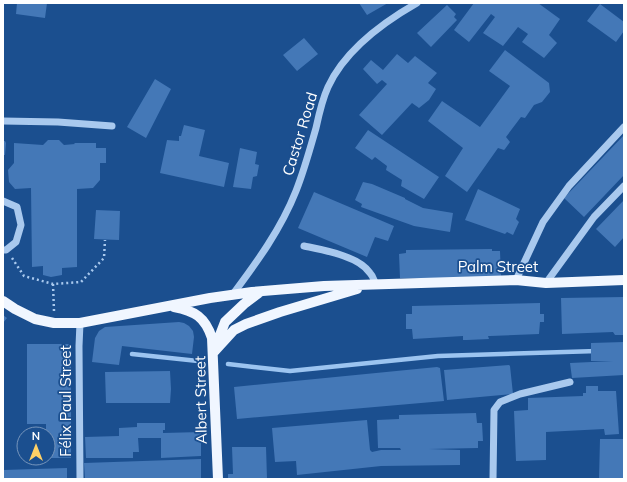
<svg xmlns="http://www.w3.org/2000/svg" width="627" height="482" viewBox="0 0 627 482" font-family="Mulish,sans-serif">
<rect width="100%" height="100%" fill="#1b4f8f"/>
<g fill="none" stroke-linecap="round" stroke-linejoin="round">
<!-- stream -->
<path stroke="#9cc4f0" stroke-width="4.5" d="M 132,354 L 198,361
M 228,364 L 290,371 L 438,356 L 597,351"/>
</g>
<!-- building -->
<path fill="#4478b7" d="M 17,3 L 47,3 L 45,18 L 16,14 Z
M 359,3 L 388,3 L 367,15 Z
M 474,3 L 538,3 L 560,19 L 549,35 L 557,43 L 544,58 L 522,42 L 528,34 L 518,27 L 503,46 L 483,33 L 495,17 L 491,14 L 469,42 L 454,30 Z
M 600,4 L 624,22 L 624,31 L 616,42 L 587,21 Z
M 447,5 L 456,14 L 454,17 L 457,20 L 431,47 L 417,33 Z
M 304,38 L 318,54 L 297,71 L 283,55 Z
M 505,50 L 549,83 L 550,92 L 542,102 L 534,105 L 525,118 L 521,117 L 506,137 L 510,142 L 505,149 L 504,150 L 498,148 L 467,192 L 445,176 L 463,148 L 428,121 L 442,101 L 480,127 L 510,86 L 489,71 Z
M 397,54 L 408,63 L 415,56 L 437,73 L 428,83 L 436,89 L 429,100 L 419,108 L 412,103 L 382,135 L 359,115 L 387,84 L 382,80 L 377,84 L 363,69 L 371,60 L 383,70 Z
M 155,79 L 171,89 L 146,138 L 127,127 Z
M 184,125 L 205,130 L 199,156 L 229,163 L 224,187 L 160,173 L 167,140 L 179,141 L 179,136 L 181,136 Z
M 368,130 L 439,177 L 424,199 L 401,186 L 402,180 L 386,170 L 387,166 L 375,157 L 372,160 L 355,148 Z
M 624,135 L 624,175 L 584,217 L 564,198 Z
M 48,140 L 59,140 L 64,145 L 75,144 L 74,143 L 96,143 L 96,148 L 106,148 L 106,163 L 100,163 L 100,180 L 93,188 L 77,189 L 77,267 L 62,268 L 62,275 L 51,277 L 43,275 L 43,266 L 32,267 L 31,188 L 15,189 L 9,182 L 8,170 L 14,163 L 14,143 L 43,145 Z
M 3,141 L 5,141 L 6,143 L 5,155 L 3,155 Z
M 240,148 L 257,152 L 255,164 L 259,165 L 257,176 L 253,177 L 251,189 L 233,187 Z
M 363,182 L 372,184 L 405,198 L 405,199 L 423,208 L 453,213 L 450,232 L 414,226 L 361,207 L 362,204 L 355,200 Z
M 478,189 L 520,209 L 516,219 L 519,222 L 513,235 L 507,232 L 505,234 L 465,220 Z
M 314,192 L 394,226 L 388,241 L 375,237 L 367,257 L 298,228 Z
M 624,200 L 624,237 L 615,247 L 596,229 Z
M 96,210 L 120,211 L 119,240 L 94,239 Z
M 492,249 L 492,251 L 500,251 L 501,276 L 494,276 L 494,278 L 400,278 L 399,254 L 406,253 L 406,250 Z
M 624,297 L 624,335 L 615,335 L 613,332 L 562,334 L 561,298 Z
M 540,303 L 540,314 L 544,314 L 544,322 L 540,322 L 539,334 L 490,336 L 488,336 L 489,339 L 467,340 L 463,340 L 463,336 L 413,339 L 412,329 L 406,329 L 406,314 L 412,314 L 412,306 Z
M 3,315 L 7,318 L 3,323 Z
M 179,322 L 184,323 L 189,326 L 193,331 L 194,337 L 192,354 L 122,346 L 119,365 L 92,362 L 95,338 L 99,331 L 105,327 Z
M 624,342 L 624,375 L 572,378 L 570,363 L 613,361 L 591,361 L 591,343 Z
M 27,344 L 71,344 L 71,458 L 48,458 L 48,434 L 46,434 L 46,424 L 27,424 Z
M 509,365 L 510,366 L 513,394 L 447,400 L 444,370 Z
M 437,367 L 440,368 L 444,401 L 237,419 L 234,387 Z
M 170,371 L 171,389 L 170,403 L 106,403 L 105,372 Z
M 586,386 L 598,386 L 598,391 L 616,391 L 619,434 L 605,435 L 604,429 L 546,432 L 546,460 L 516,461 L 514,411 L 528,410 L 528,398 L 583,396 L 583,393 L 586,393 Z
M 476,413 L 477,423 L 482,423 L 483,441 L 478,441 L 478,448 L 429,449 L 460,450 L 460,465 L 381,466 L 297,475 L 296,461 L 275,462 L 272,428 L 367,420 L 370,450 L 372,452 L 381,450 L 401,450 L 400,448 L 378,448 L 377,420 L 399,419 L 399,415 Z
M 137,423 L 165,423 L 165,430 L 163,430 L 163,433 L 201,432 L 201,456 L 161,458 L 161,438 L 138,438 L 139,452 L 133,452 L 133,458 L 86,458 L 85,437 L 119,436 L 119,428 L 137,427 Z
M 600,439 L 624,439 L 624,479 L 599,479 Z
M 232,447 L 266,447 L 267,479 L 228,479 L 228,474 L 233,474 Z
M 201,459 L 201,479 L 85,479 L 84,463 Z
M 67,468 L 67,479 L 3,479 L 3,470 Z"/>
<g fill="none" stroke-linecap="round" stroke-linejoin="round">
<!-- path -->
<path stroke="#a9c9ee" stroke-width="2.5" stroke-dasharray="2 3" stroke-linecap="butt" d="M 12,258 L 24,276 L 53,284 L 81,282 L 104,258 L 105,240
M 53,284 L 54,311"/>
<!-- minor -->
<path stroke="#a9c9ee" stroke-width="7" d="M 3,121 L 58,122 L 112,126
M 3,201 L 17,207 L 21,225 L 16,242 L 6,250 L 3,250
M 304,246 C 323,250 359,256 370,273 C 373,276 374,281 376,284
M 516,280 L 543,222 L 569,186 L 624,127
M 546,283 L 594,217 L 624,186
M 233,294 C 257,262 281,229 296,191 C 304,171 310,149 316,128 C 319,114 322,100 328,87 C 345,50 382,23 417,3
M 80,323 L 79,346 L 80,479
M 493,479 L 494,410 L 500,402 L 520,394 L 570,382"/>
<!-- major -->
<path stroke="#f0f6ff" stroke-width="10" d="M 3,301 L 15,309 L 35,319 L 54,323 L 80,323 L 210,298 L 252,292 L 324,286 L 516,280 L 546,283 L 624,280
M 174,307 C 195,311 205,317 212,338 L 218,479
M 215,348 L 225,322 L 244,304 L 260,292
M 213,353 L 234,330 L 246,324 L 280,312 L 357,289"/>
</g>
<g text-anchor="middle" stroke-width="3.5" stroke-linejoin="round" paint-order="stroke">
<!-- street labels -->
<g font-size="15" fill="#fff" stroke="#1b4f8f">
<text transform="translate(300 134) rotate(-73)" y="5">Castor Road</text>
<text x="498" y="272">Palm Street</text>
<text transform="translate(201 400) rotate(-91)" y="5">Albert Street</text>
<text transform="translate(66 401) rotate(-90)" y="5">Félix Paul Street</text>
</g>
</g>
<!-- border -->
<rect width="627" height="482" fill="none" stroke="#ffffff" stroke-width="8"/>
<!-- north arrow -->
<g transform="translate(36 446)"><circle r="19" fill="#1b4f8f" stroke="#7695bc"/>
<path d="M0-3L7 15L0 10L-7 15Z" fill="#ffd166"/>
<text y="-6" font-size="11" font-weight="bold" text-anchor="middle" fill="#ffffff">N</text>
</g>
</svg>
